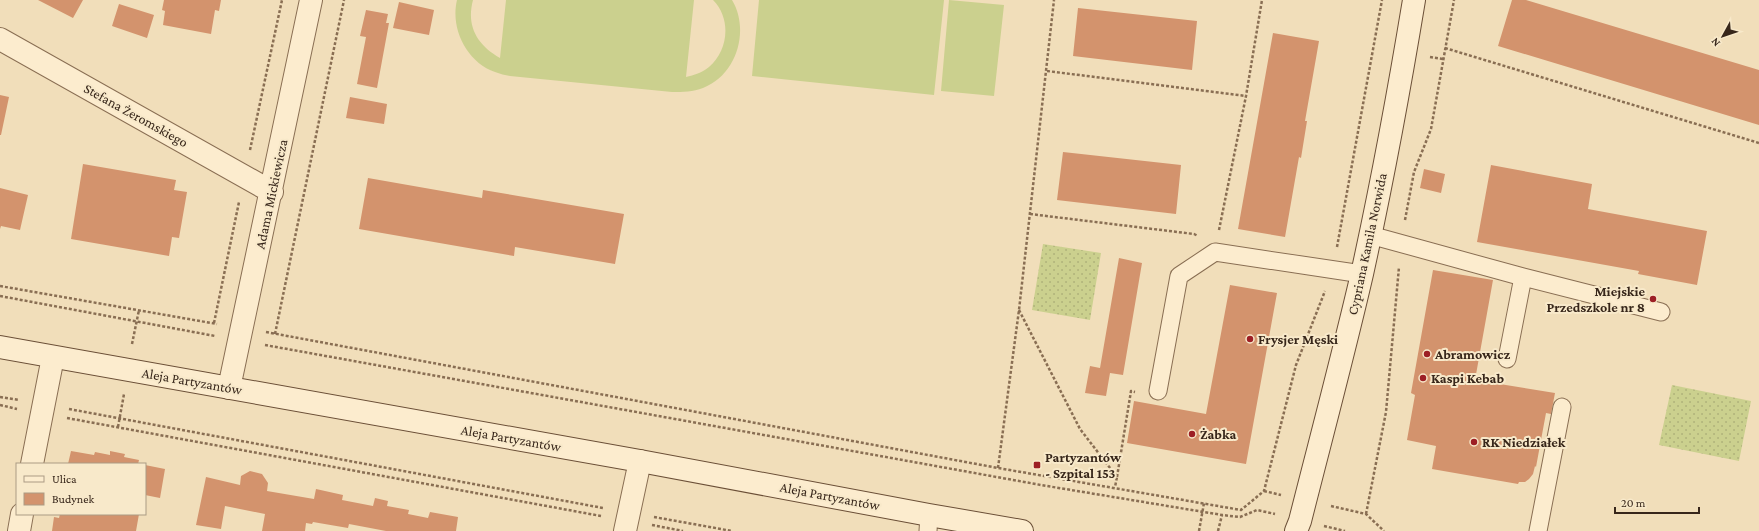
<svg xmlns="http://www.w3.org/2000/svg" width="1759" height="531" viewBox="0 0 1759 531" font-family="'Crimson Pro',serif">
<defs>
<pattern id="grass-dots" width="8" height="8" patternUnits="userSpaceOnUse"><rect width="8" height="8" fill="#cbd08e"/><path d="M2 2h.1M6 6h.1" fill="none" stroke="#afb27a" stroke-width="1.8" stroke-linecap="round"/></pattern>
</defs>
<rect width="100%" height="100%" fill="#f1deba"/>
<!-- grass -->
<path fill="url(#grass-dots)" d="M 1043,244 L 1101,253 L 1090,320 L 1032,310 Z
M 1672,385 L 1751,401 L 1739,461 L 1659,445 Z"/>
<!-- garden -->
<path fill="#cbd08e" d="M 457,0 L 473,0 C 466,26 477,45 500,58 L 506,0 L 694,0 L 686,77 C 694,75 702,73 709,67 C 728,51 732,19 713,0 L 732,0 C 750,30 737,75 703,88 C 693,92 683,92 672,92 L 510,76 C 505,75 500,74 495,72 C 467,62 450,29 457,0 Z
M 759,0 L 944,0 L 934,95 L 752,76 Z
M 949,0 L 1004,5 L 994,96 L 941,91 Z"/>
<!-- building -->
<path fill="#d3936d" d="M 38,0 L 83,0 L 73,18 Z
M 164,0 L 221,0 L 219,11 L 215,10 L 211,34 L 163,25 L 165,11 L 162,10 Z
M 1512,0 L 1526,0 L 1759,70 L 1759,125 L 1498,46 Z
M 399,2 L 434,10 L 429,35 L 393,28 Z
M 119,4 L 154,15 L 147,38 L 112,26 Z
M 1078,8 L 1197,21 L 1192,70 L 1073,56 Z
M 366,10 L 388,14 L 386,23 L 389,23 L 377,88 L 357,84 L 366,37 L 360,36 Z
M 1273,33 L 1319,41 L 1305,121 L 1307,121 L 1301,158 L 1299,157 L 1285,237 L 1238,229 Z
M 0,95 L 9,97 L 1,135 L 0,135 Z
M 350,97 L 387,104 L 384,124 L 346,118 Z
M 1063,152 L 1181,165 L 1176,214 L 1057,200 Z
M 83,164 L 176,180 L 174,190 L 187,192 L 179,238 L 172,237 L 169,256 L 71,239 Z
M 1491,165 L 1592,184 L 1588,209 L 1707,231 L 1697,285 L 1638,274 L 1639,271 L 1477,242 Z
M 1424,169 L 1445,174 L 1441,193 L 1420,188 Z
M 368,178 L 482,198 L 483,190 L 624,214 L 615,264 L 515,247 L 514,256 L 359,229 Z
M 0,188 L 28,195 L 20,230 L 1,226 L 0,229 Z
M 1119,258 L 1142,263 L 1123,375 L 1110,373 L 1106,396 L 1085,393 L 1090,366 L 1100,368 Z
M 1433,270 L 1493,280 L 1475,380 L 1555,393 L 1551,414 L 1546,413 L 1536,467 L 1535,466 L 1533,474 L 1529,479 L 1525,482 L 1519,482 L 1518,484 L 1432,469 L 1436,446 L 1407,440 L 1415,395 L 1411,393 Z
M 1230,285 L 1277,293 L 1246,464 L 1127,443 L 1134,401 L 1206,414 Z
M 71,451 L 94,455 L 95,452 L 110,455 L 110,451 L 125,454 L 124,457 L 139,460 L 138,464 L 68,464 Z
M 145,465 L 165,469 L 160,498 L 145,495 Z
M 250,471 L 262,474 L 268,483 L 267,491 L 314,499 L 316,489 L 343,495 L 342,500 L 373,506 L 375,498 L 388,501 L 387,506 L 409,510 L 408,514 L 428,518 L 430,512 L 458,517 L 456,531 L 386,531 L 349,524 L 348,528 L 313,522 L 312,524 L 306,523 L 305,531 L 262,531 L 265,514 L 225,506 L 221,529 L 196,525 L 206,477 L 240,485 L 241,476 Z
M 60,514 L 139,514 L 136,531 L 52,531 L 54,517 L 59,518 Z"/>
<g fill="none" stroke-linecap="round" stroke-linejoin="round">
<defs>
<path id="lane" d="M 1370,235 L 1523,277 L 1661,312
M 1507,359 L 1523,277
M 1158,391 L 1179,276 L 1215,252 L 1362,274
M 928,531 L 929,515
M 1538,531 L 1562,407"/>
<path id="street" d="M 0,39 L 272,192
M 229,388 L 311,0
M 32,464 L 53,357
M 19,531 L 22,514
M 625,531 L 640,461"/>
<path id="secondary" d="M 0,347 L 640,461 L 929,515 L 1022,531
M 1296,531 L 1300,521 C 1321,438 1343,356 1362,274 C 1382,183 1399,91 1414,0"/>
</defs>
<!-- lane casing -->
<use href="#lane" stroke="#896e53" stroke-width="19"/>
<!-- street casing -->
<use href="#street" stroke="#896e53" stroke-width="24"/>
<!-- secondary casing -->
<use href="#secondary" stroke="#6b4f37" stroke-width="24"/>
<!-- path -->
<path stroke="#896e53" stroke-width="2.5" stroke-dasharray="3 2" stroke-linecap="butt" d="M 1445,48 L 1759,143
M 1430,57 L 1443,59
M 1047,71 L 1246,96
M 250,150 L 282,0
M 1030,214 L 1194,234 L 1198,236
M 1405,220 L 1414,172 L 1431,129 L 1454,0
M 1219,230 L 1246,96 L 1262,0
M 1337,247 L 1382,0
M 0,286 L 217,324
M 0,296 L 215,336
M 1019,310 L 1080,429 L 1117,477 L 1115,487
M 214,323 L 239,202
M 266,332 L 998,468 L 1241,510 L 1264,491 L 1296,365 L 1325,291
M 275,334 L 344,0
M 132,344 L 139,310
M 265,345 L 1041,485 L 1222,515 L 1240,517 L 1257,510 L 1275,514
M 0,397 L 19,400
M 0,405 L 17,409
M 69,409 L 603,508
M 67,418 L 601,516
M 118,427 L 124,394
M 998,468 L 1019,310 L 1054,0
M 1117,477 L 1131,391 L 1135,392
M 1264,491 L 1281,495
M 1331,506 L 1366,514 L 1384,531
M 1366,514 L 1386,412 L 1399,267
M 654,517 L 732,531
M 652,525 L 683,531
M 1324,526 L 1345,531
M 1199,531 L 1204,503
M 1218,531 L 1222,515"/>
<!-- lane -->
<use href="#lane" stroke="#fcecce" stroke-width="17"/>
<!-- street -->
<use href="#street" stroke="#fcecce" stroke-width="22"/>
<!-- secondary -->
<use href="#secondary" stroke="#fcecce" stroke-width="22"/>
</g>
<!-- markers -->
<g fill="#9d1f25" stroke="#f8e9ca" stroke-width="1.5">
<circle cx="1653" cy="299" r="4"/>
<circle cx="1250" cy="339" r="4"/>
<circle cx="1427" cy="354" r="4"/>
<circle cx="1423" cy="378" r="4"/>
<circle cx="1192" cy="434" r="4"/>
<circle cx="1474" cy="442" r="4"/>
<rect x="1033" y="461" width="8" height="8" rx="2"/>
</g>
<g text-anchor="middle" stroke-width="4" stroke-linejoin="round" paint-order="stroke">
<!-- street labels -->
<g font-size="14" fill="#37261a" stroke="#f8e9ca">
<text transform="translate(136 115) rotate(29)" y="5">Stefana Żeromskiego</text>
<text transform="translate(271 194) rotate(-78)" y="5">Adama Mickiewicza</text>
<text transform="translate(1367 244) rotate(-78)" y="5">Cypriana Kamila Norwida</text>
<text transform="translate(192 381) rotate(10)" y="5">Aleja Partyzantów</text>
<text transform="translate(511 438) rotate(10)" y="5">Aleja Partyzantów</text>
<text transform="translate(830 496) rotate(11)" y="5">Aleja Partyzantów</text>
</g>
<!-- poi labels -->
<g font-size="14" font-weight="bold" fill="#37261a" stroke="#f8e9ca" text-anchor="start">
<text x="1645" y="296" text-anchor="end">Miejskie<tspan x="1645" dy="16">Przedszkole nr 8</tspan></text>
<text x="1258" y="344">Frysjer Męski</text>
<text x="1435" y="359">Abramowicz</text>
<text x="1431" y="383">Kaspi Kebab</text>
<text x="1200" y="439">Żabka</text>
<text x="1482" y="447">RK Niedziałek</text>
<text x="1045" y="462">Partyzantów<tspan x="1045" dy="16">- Szpital 153</tspan></text>
</g>
</g>
<!-- legend -->
<rect x="16" y="463" width="130" height="52" fill="#f8e9ca" stroke="#ab9b84"/>
<rect x="24" y="476" width="20" height="6" fill="#fcecce" stroke="#ab9b84"/>
<text x="52" y="483" font-size="12" fill="#37261a">Ulica</text>
<rect x="24" y="493" width="20" height="12" fill="#d3936d" stroke="#ab9b84"/>
<text x="52" y="503" font-size="12" fill="#37261a">Budynek</text>
<!-- north arrow -->
<g transform="translate(1723 36) rotate(230)" stroke="#f8e9ca" stroke-width="3" paint-order="stroke">
<path d="M0-3L7 15L0 10L-7 15Z" fill="#37261a"/>
<text y="-6" font-size="11" font-weight="bold" text-anchor="middle" fill="#37261a">N</text>
</g>
<!-- scale -->
<path d="M1615 507v6h84v-6" fill="none" stroke="#37261a" stroke-width="2"/>
<text x="1621" y="507" font-size="12" fill="#37261a" stroke="#f8e9ca" stroke-width="3" paint-order="stroke">20 m</text>
</svg>
